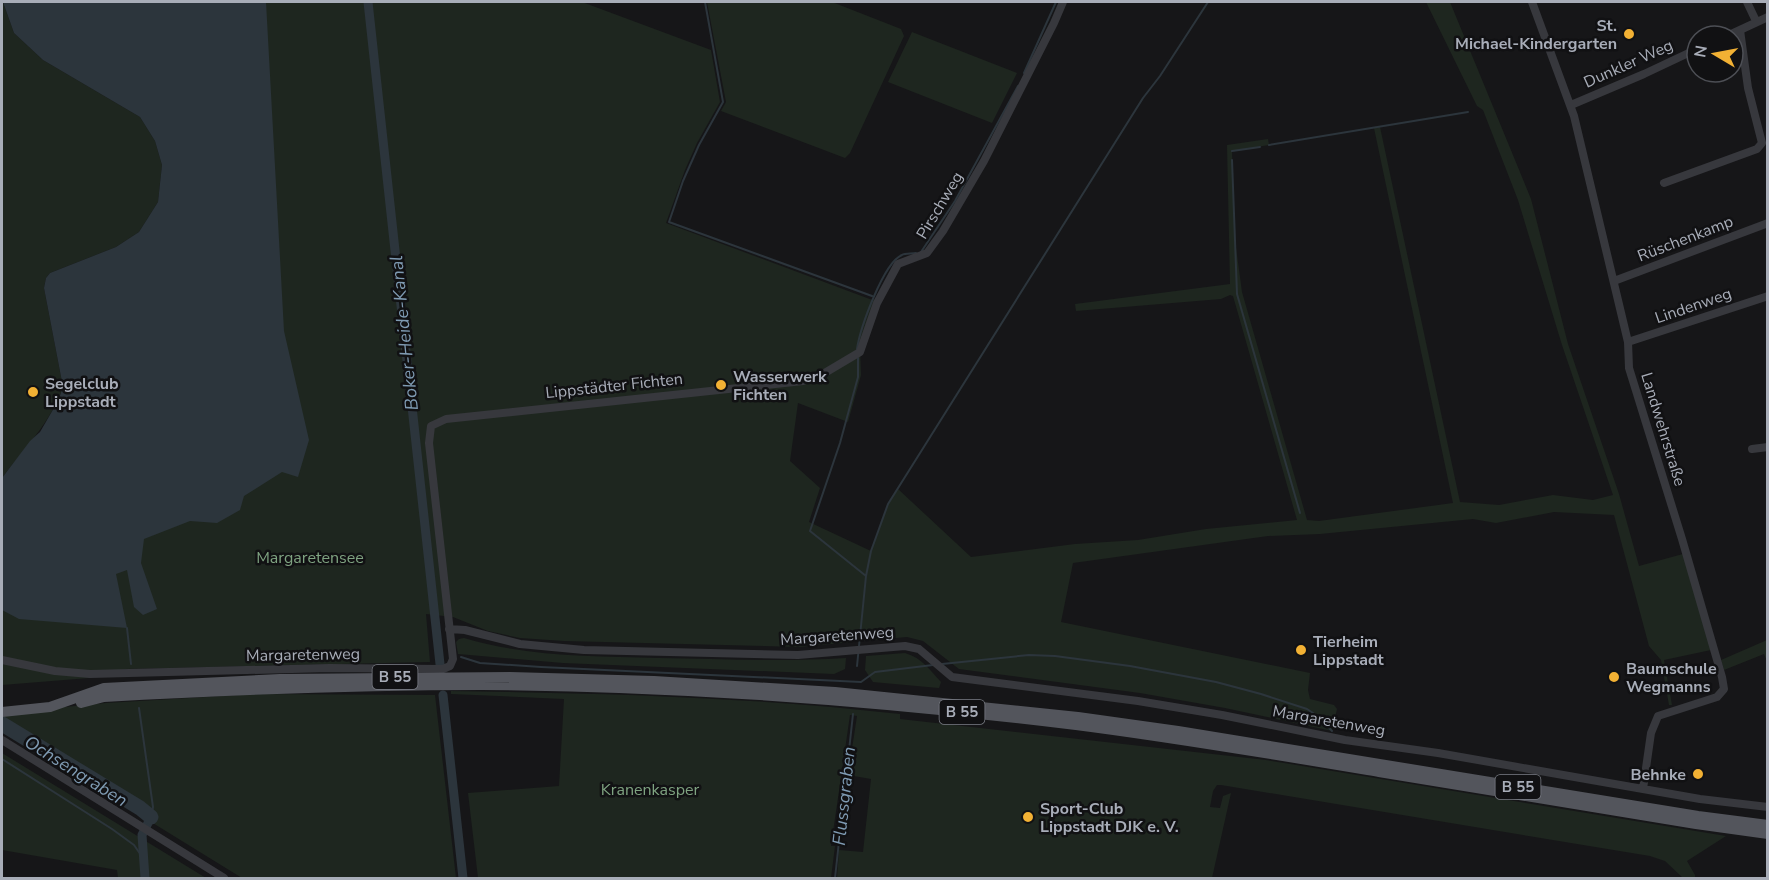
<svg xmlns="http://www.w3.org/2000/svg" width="1769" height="880" viewBox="0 0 1769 880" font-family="'Nunito Sans',sans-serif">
<rect width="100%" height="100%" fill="#161618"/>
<!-- green -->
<path fill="#1e261f" d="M 2,2 L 3,2 L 14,33 L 43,60 L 140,117 L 155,141 L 162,165 L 158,202 L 139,232 L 116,247 L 50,273 L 46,278 L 44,288 L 63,387 C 51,422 24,449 2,478 Z
M 220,2 L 582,2 L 711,50 L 720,102 L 697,143 L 685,170 L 666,223 L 875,301 L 860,348 L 861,375 L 848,422 L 798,403 L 790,461 L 820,488 L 809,522 L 871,551 L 888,504 L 898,489 L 971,557 L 1075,544 L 1138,540 L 1206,529 L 1297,520 L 1233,296 L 1230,295 L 1221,299 L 1076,311 L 1075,304 L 1230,284 L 1227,145 L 1268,139 L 1269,145 L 1232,151 L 1235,240 L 1242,292 L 1307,520 L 1319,521 L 1453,503 L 1374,128 L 1380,127 L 1460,502 L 1499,505 L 1553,495 L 1593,500 L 1613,495 L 1562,345 L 1518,200 L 1483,110 L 1477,106 L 1426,2 L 1450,2 L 1531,199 L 1568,344 L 1619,494 L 1639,566 L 1683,554 L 1711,650 L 1664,660 L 1672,705 L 1669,705 L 1661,660 L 1649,646 L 1614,515 L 1554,512 L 1496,523 L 1473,519 L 1320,534 L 1268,536 L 1073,563 L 1061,622 L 1310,673 L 1308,690 L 1310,699 L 1334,705 L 1337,709 L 1332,731 L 1225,708 L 1140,693 L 959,669 L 923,641 L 907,637 L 799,647 L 564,641 L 520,638 L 488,631 L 453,617 L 426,614 L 430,662 L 126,669 L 89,678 L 2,685 L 2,588 L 153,535 Z
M 707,2 L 832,2 L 901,29 L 904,36 L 850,153 L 845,158 L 721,111 L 726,102 Z
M 912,32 L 1017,73 L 992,123 L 888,82 Z
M 464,638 C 528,657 592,656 658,658 C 721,659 783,662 846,658 L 845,669 L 834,674 L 563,663 L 458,654 L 456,642 L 459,639 Z
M 1767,640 L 1767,661 L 1764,654 L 1724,670 L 1721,660 Z
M 905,653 C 922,658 929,669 941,682 L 939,688 L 873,682 L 865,670 L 866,656 Z
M 451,691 C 601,693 751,697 900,714 L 900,719 L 1266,760 L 1726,836 L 1687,861 L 1695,875 L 1695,878 L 1683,878 L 1665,861 L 1650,856 L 1221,785 L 1217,785 L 1213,791 L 1210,807 L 1220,808 L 1223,796 L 1231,793 L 1212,878 L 837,878 L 839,850 L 863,852 L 871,779 L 848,775 L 857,716 L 850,715 L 831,846 L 835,846 L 831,878 L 478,878 L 468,793 L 559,786 L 564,699 L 451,694 Z
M 256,694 L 435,695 L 456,878 L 242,878 L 2,730 L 2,713 L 106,703 Z
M 2,753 L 206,878 L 118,878 L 117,870 L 2,850 Z"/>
<!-- water -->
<path fill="#2c353c" d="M 3,2 L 266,2 L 284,331 L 309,440 L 298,477 L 282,472 L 244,496 L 240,510 L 217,523 L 190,521 L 144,539 L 141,563 L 157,609 L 143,615 L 134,607 L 127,570 L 116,574 L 127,628 L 19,619 L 2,610 L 2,478 L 30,441 L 40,432 L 58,401 L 63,387 L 44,288 L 46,278 L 50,273 L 116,247 L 139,232 L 158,202 L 162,165 L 155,141 L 140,117 L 43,60 L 14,33 Z"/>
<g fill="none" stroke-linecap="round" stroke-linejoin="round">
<!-- stream -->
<path stroke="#2c353c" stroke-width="2" d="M 705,2 L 723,102 L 699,145 L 683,181 L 669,222 L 872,296
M 1024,73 L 1056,2
M 1269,145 L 1468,112
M 1232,151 L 1260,147
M 1232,160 L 1237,294 L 1300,513
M 921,252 L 955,201 L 1018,86
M 857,349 C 860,329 883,263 902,255 C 905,253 912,254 916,253
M 858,358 L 858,377 L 840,443 L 810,531 L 866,576
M 127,628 L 131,664
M 461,657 L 480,663 L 541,667 L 861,682 L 875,672 L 933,665
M 942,664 L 1029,655 L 1055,656 L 1130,666 L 1216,682 L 1261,694 L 1307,709 L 1319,717 L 1332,731
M 857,666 L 866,576 L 871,551 L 888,504 L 1143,98 L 1160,76 L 1208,2
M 139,708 L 153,807 L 151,817
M 2,759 L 112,829 L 134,845 L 143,858
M 835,878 L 853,714"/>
<!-- canal -->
<path stroke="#2c353c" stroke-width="9" d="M 368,2 L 440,664
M 443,695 L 463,878
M 145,878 L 142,835 L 151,817"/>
<!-- river -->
<path stroke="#2c353c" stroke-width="15" d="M 2,724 L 140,808 L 151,817"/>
<!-- minor -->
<path stroke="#37383d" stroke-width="8" d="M 1532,2 L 1574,116 L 1628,342 L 1629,368 L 1682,539 L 1722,677 L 1724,689 L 1717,697 L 1658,716 L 1651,733 L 1643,789
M 1747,2 L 1756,21
M 1727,36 L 1768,17
M 1571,105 L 1644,74 L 1697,49
M 1664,183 L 1757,149 L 1762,143 L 1748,88 L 1740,30
M 1614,281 L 1768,223
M 1628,342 L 1768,296
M 1752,449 L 1768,447
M 449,629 L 465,630 L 520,644 L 584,650 L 798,655 L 905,646 L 919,649 L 952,677 L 1138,701 L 1222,715 L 1345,740 L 1438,753 L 1700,799 L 1768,807
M 2,660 L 55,671 L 90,674 L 329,668 L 443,669 L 450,666 L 453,659 L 429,443 L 431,426 L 446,419 L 803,381 L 823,374 L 860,352 L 877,303 L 898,264 L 927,253 L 943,231 L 984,161 L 1054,23 L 1063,2
M 2,740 L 224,878"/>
<!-- major -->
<path stroke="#53555c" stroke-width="10" d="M 81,703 L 104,697 C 230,690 356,685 482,685 C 681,686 880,701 1076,725 C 1178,738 1278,755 1379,772 C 1484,790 1590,807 1696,824 L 1768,834
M 2,712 L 50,707 L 104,688 L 280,679 L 510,677 L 654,681 L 835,692 L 1078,717 L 1178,731 L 1698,816 L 1768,825"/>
</g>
<!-- markers -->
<g fill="#f2b134" stroke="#111113" stroke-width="2">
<circle cx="1629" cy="34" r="6"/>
<circle cx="721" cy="385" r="6"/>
<circle cx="33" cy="392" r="6"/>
<circle cx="1301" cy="650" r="6"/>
<circle cx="1614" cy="677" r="6"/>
<circle cx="1698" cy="774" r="6"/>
<circle cx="1028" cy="817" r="6"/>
</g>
<g text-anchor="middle" stroke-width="5" stroke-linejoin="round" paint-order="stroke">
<!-- shield labels -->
<g fill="#111113" stroke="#7b7e86" stroke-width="1.5">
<rect x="372.5" y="665" width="45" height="24" rx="4.5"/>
<rect x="939.5" y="700" width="45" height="24" rx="4.5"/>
<rect x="1495.5" y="775" width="45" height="24" rx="4.5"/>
</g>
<g font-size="15" font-weight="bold" fill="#a8adb8">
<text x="395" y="682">B 55</text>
<text x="962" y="717">B 55</text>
<text x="1518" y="792">B 55</text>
</g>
<!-- poi labels -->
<g font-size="16" font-weight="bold" fill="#a8adb8" stroke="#111113" text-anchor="start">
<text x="1617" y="31" text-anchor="end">St.<tspan x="1617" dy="18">Michael-Kindergarten</tspan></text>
<text x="733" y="382">Wasserwerk<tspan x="733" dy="18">Fichten</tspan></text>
<text x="45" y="389">Segelclub<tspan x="45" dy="18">Lippstadt</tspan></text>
<text x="1313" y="647">Tierheim<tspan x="1313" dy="18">Lippstadt</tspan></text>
<text x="1626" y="674">Baumschule<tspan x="1626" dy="18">Wegmanns</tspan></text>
<text x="1686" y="780" text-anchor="end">Behnke</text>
<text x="1040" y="814">Sport-Club<tspan x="1040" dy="18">Lippstadt DJK e. V.</tspan></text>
</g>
<!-- street labels -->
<g font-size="16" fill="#a8adb8" stroke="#111113">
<text transform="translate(1628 63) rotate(-24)" y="6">Dunkler Weg</text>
<text transform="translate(939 205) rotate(-59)" y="6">Pirschweg</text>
<text transform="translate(1685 238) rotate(-21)" y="6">Rüschenkamp</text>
<text transform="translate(1693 305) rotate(-19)" y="6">Lindenweg</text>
<text transform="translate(614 385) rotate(-6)" y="6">Lippstädter Fichten</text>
<text transform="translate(1664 429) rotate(73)" y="6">Landwehrstraße</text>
<text transform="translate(837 635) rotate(-4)" y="6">Margaretenweg</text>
<text transform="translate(303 654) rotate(-1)" y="6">Margaretenweg</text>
<text transform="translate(1329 720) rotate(10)" y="6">Margaretenweg</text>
</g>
<!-- park labels -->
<g font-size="16" fill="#7fa381" stroke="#111113">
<text x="310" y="563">Margaretensee</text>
<text x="650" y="795">Kranenkasper</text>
</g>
<!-- water labels -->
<g font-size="18" font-style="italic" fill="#7f9bb3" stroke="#111113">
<text transform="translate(404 333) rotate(-96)" y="6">Boker-Heide-Kanal</text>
<text transform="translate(76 771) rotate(32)" y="6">Ochsengraben</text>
<text transform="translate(844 796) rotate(-84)" y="6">Flussgraben</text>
</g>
</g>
<!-- border -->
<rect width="1769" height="880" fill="none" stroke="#a8adb8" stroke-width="6"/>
<!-- north arrow -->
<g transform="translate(1715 54) rotate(280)"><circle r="28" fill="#111113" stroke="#4d4f55" stroke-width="1.5"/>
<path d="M0-4.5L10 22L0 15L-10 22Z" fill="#f2b134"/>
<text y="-9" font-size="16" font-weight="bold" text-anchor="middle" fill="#a8adb8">N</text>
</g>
</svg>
